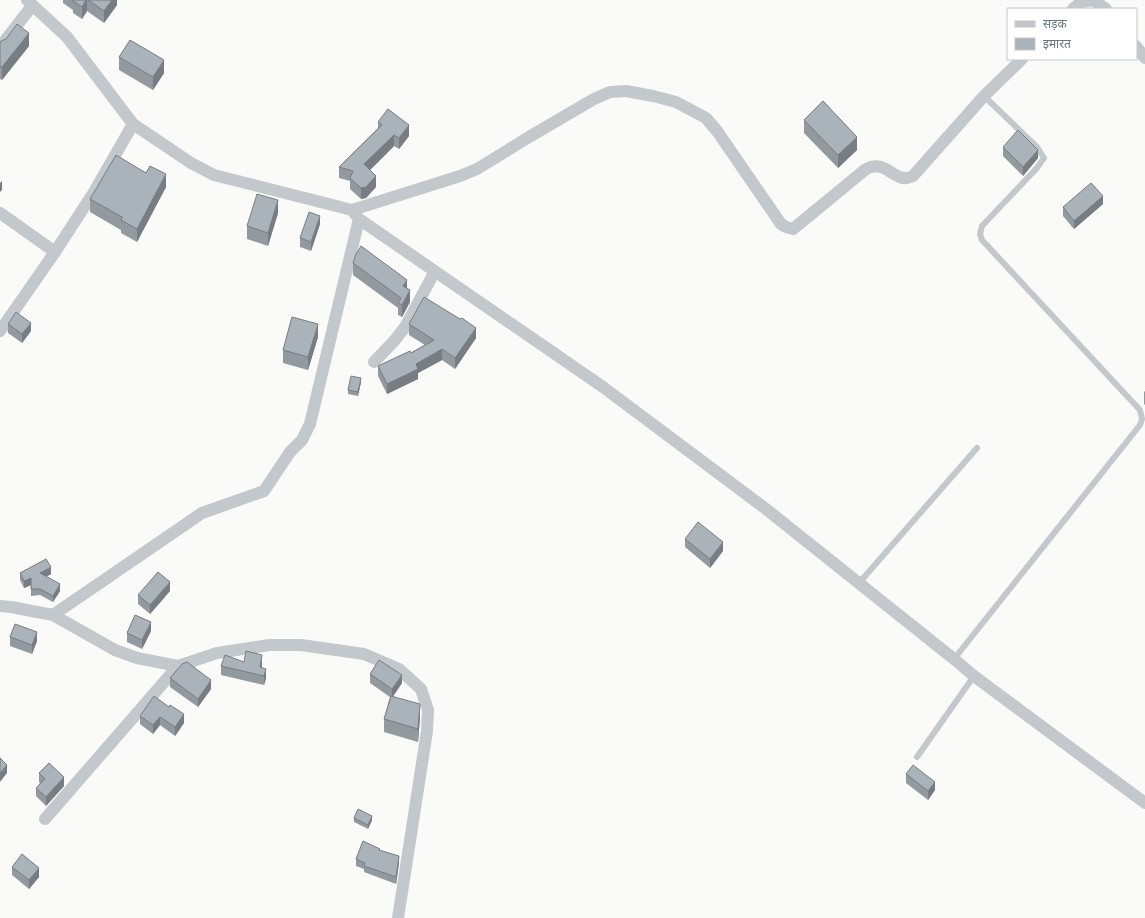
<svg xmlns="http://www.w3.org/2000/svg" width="1145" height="918" viewBox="0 0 1145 918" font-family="'Sofia Sans Condensed','Noto Sans Devanagari',sans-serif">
<rect width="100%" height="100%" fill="#fafaf8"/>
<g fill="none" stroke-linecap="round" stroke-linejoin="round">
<!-- lane -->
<path stroke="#c3c8cc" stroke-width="6" d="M 859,583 L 977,448
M 954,659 L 1140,425 L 1142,419 L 1140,410 L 982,240 L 980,234 L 982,226 L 1036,169 L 1044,158 L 1037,147 L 984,96
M 917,757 L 974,676"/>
<!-- street -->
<path stroke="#c3c8cc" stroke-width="12" d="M 27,0 L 67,37 L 133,124 L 191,163 L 214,175 L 352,210 L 359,219 L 603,387 L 766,509 L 954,659 L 974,676 L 1145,803
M 1073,9 L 1081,2 L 1093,0 L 1106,9
M 1136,46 L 1145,58
M 0,47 L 32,6
M 352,210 L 460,176 L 477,169 L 529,137 L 594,99 L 610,92 L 626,91 L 653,96 L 676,102 L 706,118 L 717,131 L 781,224 L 786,227 L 793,229 L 866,169 C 885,159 893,180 907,178 C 909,178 911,176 913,176 L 984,96 L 1022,59
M 0,213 L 55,252
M 0,331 L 55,252 L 94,192 L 133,124
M 374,362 L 395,340 L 405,327 L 435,271
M 0,606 L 11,607 L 53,615 L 115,650 L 137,658 L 178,666 L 217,653 L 269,645 L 301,645 L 364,654 L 399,669 L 421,689 L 428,710 L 427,731 L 398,918
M 53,615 L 202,513 L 264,491 L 290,452 L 302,440 L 310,424 L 359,219
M 45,819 L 178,666"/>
</g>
<!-- wall -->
<path fill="#929a9f" d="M 63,0 L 117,0 L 117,5 L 104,23 L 87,11 L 82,19 L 73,13 L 73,10 L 63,3 Z
M 0,43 L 29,46 L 2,80 L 0,79 Z
M 119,57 L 164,73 L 153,90 L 119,70 Z
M 804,120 L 857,150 L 838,168 L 804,133 Z
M 378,122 L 409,136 L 399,149 L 394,146 L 370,170 L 376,187 L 366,198 L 361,199 L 350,189 L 350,181 L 339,178 L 339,167 L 378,128 Z
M 1003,147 L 1038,158 L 1023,176 L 1003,156 Z
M 166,187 L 137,242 L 121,233 L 121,230 L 90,212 L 90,199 Z
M 1103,204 L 1074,229 L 1063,216 L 1063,207 Z
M 278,213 L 268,246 L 247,239 L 247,226 Z
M 320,224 L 311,251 L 300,247 L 300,238 Z
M 353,263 L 407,288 L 410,302 L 402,317 L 398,315 L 398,308 L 353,275 Z
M 8,324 L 31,331 L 22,343 L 8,333 Z
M 409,324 L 476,338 L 455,369 L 442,360 L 418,373 L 418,379 L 387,394 L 378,376 L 378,366 L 411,353 L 425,345 L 409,335 Z
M 318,337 L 308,370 L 283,363 L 283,350 Z
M 361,382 L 358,396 L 348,394 L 348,390 Z
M 1145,391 L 1145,405 L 1144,404 L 1144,392 Z
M 685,539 L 723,551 L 710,568 L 685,547 Z
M 20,573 L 51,574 L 46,577 L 60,591 L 53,602 L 40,595 L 31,596 L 31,585 L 24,588 L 20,580 Z
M 170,591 L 150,614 L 138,604 L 138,595 Z
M 151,631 L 142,649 L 127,642 L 127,633 Z
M 10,637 L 37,641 L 32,654 L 10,646 Z
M 244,662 L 262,664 L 262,667 L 266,678 L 264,685 L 221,675 L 221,666 Z
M 370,674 L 402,683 L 393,696 L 420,717 L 418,742 L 384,732 L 384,719 L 390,697 L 370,683 Z
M 170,678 L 211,689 L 198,707 L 170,687 Z
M 169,707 L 184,723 L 175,736 L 160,725 L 153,734 L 140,724 L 140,716 Z
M 39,773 L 64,786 L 46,806 L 36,796 L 36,788 L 40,783 L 39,782 Z
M 906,774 L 935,790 L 928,800 L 906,783 Z
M 354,818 L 372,820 L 368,829 L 354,822 Z
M 380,850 L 399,863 L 396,884 L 364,872 L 364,869 L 356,866 L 356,859 Z
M 12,867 L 39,877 L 29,889 L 12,875 Z"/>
<!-- shaded-wall -->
<path fill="#777d82" d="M 86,0 L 87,0 L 87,11 L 82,19 L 82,7 Z
M 112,0 L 117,0 L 117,5 L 104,23 L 104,11 Z
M 29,33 L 29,46 L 2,80 L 2,67 Z
M 164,60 L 164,73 L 153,90 L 153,77 Z
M 409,125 L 409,136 L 399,149 L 399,138 Z
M 394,135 L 394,146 L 364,176 L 364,164 Z
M 857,137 L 857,150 L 838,168 L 838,155 Z
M 1038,150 L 1038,158 L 1023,176 L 1023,167 Z
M 166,174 L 166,187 L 137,242 L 137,229 Z
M 376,176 L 376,187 L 366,198 L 361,199 L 361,188 Z
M 2,181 L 2,190 L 0,192 L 0,183 Z
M 1103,196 L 1103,204 L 1074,229 L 1074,221 Z
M 278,200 L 278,213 L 268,246 L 268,233 Z
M 320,216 L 320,224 L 311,251 L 311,242 Z
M 407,280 L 407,292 L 403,286 Z
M 410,290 L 410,302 L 402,317 L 402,305 Z
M 31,323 L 31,331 L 22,343 L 22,334 Z
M 318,324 L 318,337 L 308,370 L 308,357 Z
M 476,328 L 476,338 L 455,369 L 455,358 Z
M 442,349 L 442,360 L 418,373 L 418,379 L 387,394 L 387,384 L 416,364 Z
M 361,378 L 361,382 L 358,396 L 358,392 Z
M 723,542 L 723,551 L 710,568 L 710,559 Z
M 51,567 L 51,574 L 40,580 L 40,573 Z
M 31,578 L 31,585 L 24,588 L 24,581 Z
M 170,582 L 170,591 L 150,614 L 150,605 Z
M 60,584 L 60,591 L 53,602 L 53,596 Z
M 151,622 L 151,631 L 142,649 L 142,640 Z
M 37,632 L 37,641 L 32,654 L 32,645 Z
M 262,655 L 262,664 L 260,676 L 260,667 Z
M 266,669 L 266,678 L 264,685 L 264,676 Z
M 402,675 L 402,683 L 392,698 L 392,689 Z
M 211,680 L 211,689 L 198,707 L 198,699 Z
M 420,704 L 420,717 L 418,742 L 418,729 Z
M 184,714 L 184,723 L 175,736 L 175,727 Z
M 160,717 L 160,725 L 153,734 L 153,725 Z
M 7,765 L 7,773 L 0,782 L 0,773 Z
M 64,777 L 64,786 L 46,806 L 46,797 Z
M 935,782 L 935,790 L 928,800 L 928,791 Z
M 372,816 L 372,820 L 368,829 L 368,825 Z
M 399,856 L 399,863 L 396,884 L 396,877 Z
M 39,868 L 39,877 L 29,889 L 29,880 Z"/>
<!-- building -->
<path fill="#aab3b9" stroke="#777d82" d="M 73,0 L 86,0 L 82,7 L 73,1 Z
M 88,0 L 112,0 L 104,11 Z
M 17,24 L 29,33 L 2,67 L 0,66 L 0,43 L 1,41 L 6,39 Z
M 130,40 L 164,60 L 153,77 L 119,57 Z
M 823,101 L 857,137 L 838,155 L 804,120 Z
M 388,109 L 409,125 L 399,138 L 394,135 L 364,164 L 376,176 L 366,187 L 361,188 L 350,178 L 353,171 L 339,167 L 382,125 L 378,122 Z
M 1018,130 L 1038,150 L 1023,167 L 1003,147 Z
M 116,155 L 146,173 L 150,166 L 166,174 L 137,229 L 121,220 L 122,217 L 90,199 Z
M 1091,183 L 1103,196 L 1074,221 L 1063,207 Z
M 257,194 L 278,200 L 268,233 L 247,226 Z
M 309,212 L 320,216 L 311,242 L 300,238 Z
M 361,246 L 407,280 L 403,286 L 410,290 L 402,305 L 398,303 L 401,298 L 353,263 L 356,254 Z
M 424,297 L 460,319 L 462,318 L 476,328 L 455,358 L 442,349 L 416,364 L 418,369 L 387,384 L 378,366 L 410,351 L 411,353 L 434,340 L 409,324 Z
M 16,312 L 31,323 L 22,334 L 8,324 Z
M 292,317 L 318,324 L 308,357 L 283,350 Z
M 351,376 L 361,378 L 358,392 L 348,390 Z
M 698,522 L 723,542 L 710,559 L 685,539 Z
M 46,559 L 51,567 L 40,573 L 60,584 L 53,596 L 40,589 L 31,589 L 31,578 L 24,581 L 20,573 Z
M 158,572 L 170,582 L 150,605 L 138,595 Z
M 135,615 L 151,622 L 142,640 L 127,633 Z
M 15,624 L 37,632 L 32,645 L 10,637 Z
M 246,651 L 262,655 L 260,667 L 266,669 L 264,676 L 221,666 L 225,655 L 244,662 Z
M 379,660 L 402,675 L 392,689 L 370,674 Z
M 187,662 L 211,680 L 198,699 L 170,678 L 182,664 Z
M 154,696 L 169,707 L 170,705 L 184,714 L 175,727 L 160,717 L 153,725 L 140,716 Z
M 391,696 L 420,704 L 418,729 L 384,719 Z
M 0,758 L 7,765 L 0,773 Z
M 49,763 L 64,777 L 46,797 L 36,788 L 45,779 L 39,773 Z
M 913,765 L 935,782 L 928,791 L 906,774 Z
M 358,809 L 372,816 L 368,825 L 354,818 Z
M 363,841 L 380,849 L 379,850 L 399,856 L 396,877 L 364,866 L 365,863 L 356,859 Z
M 22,854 L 39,868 L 29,880 L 12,867 Z"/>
<!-- legend -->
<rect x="1007" y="8" width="130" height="52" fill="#ffffff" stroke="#c1c8cd"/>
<rect x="1015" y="21" width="20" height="6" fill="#c3c8cc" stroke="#c1c8cd"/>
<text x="1043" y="28" font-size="12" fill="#657683">सड़क</text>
<rect x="1015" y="38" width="20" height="12" fill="#aab3b9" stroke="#c1c8cd"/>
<text x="1043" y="48" font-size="12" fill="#657683">इमारत</text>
</svg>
